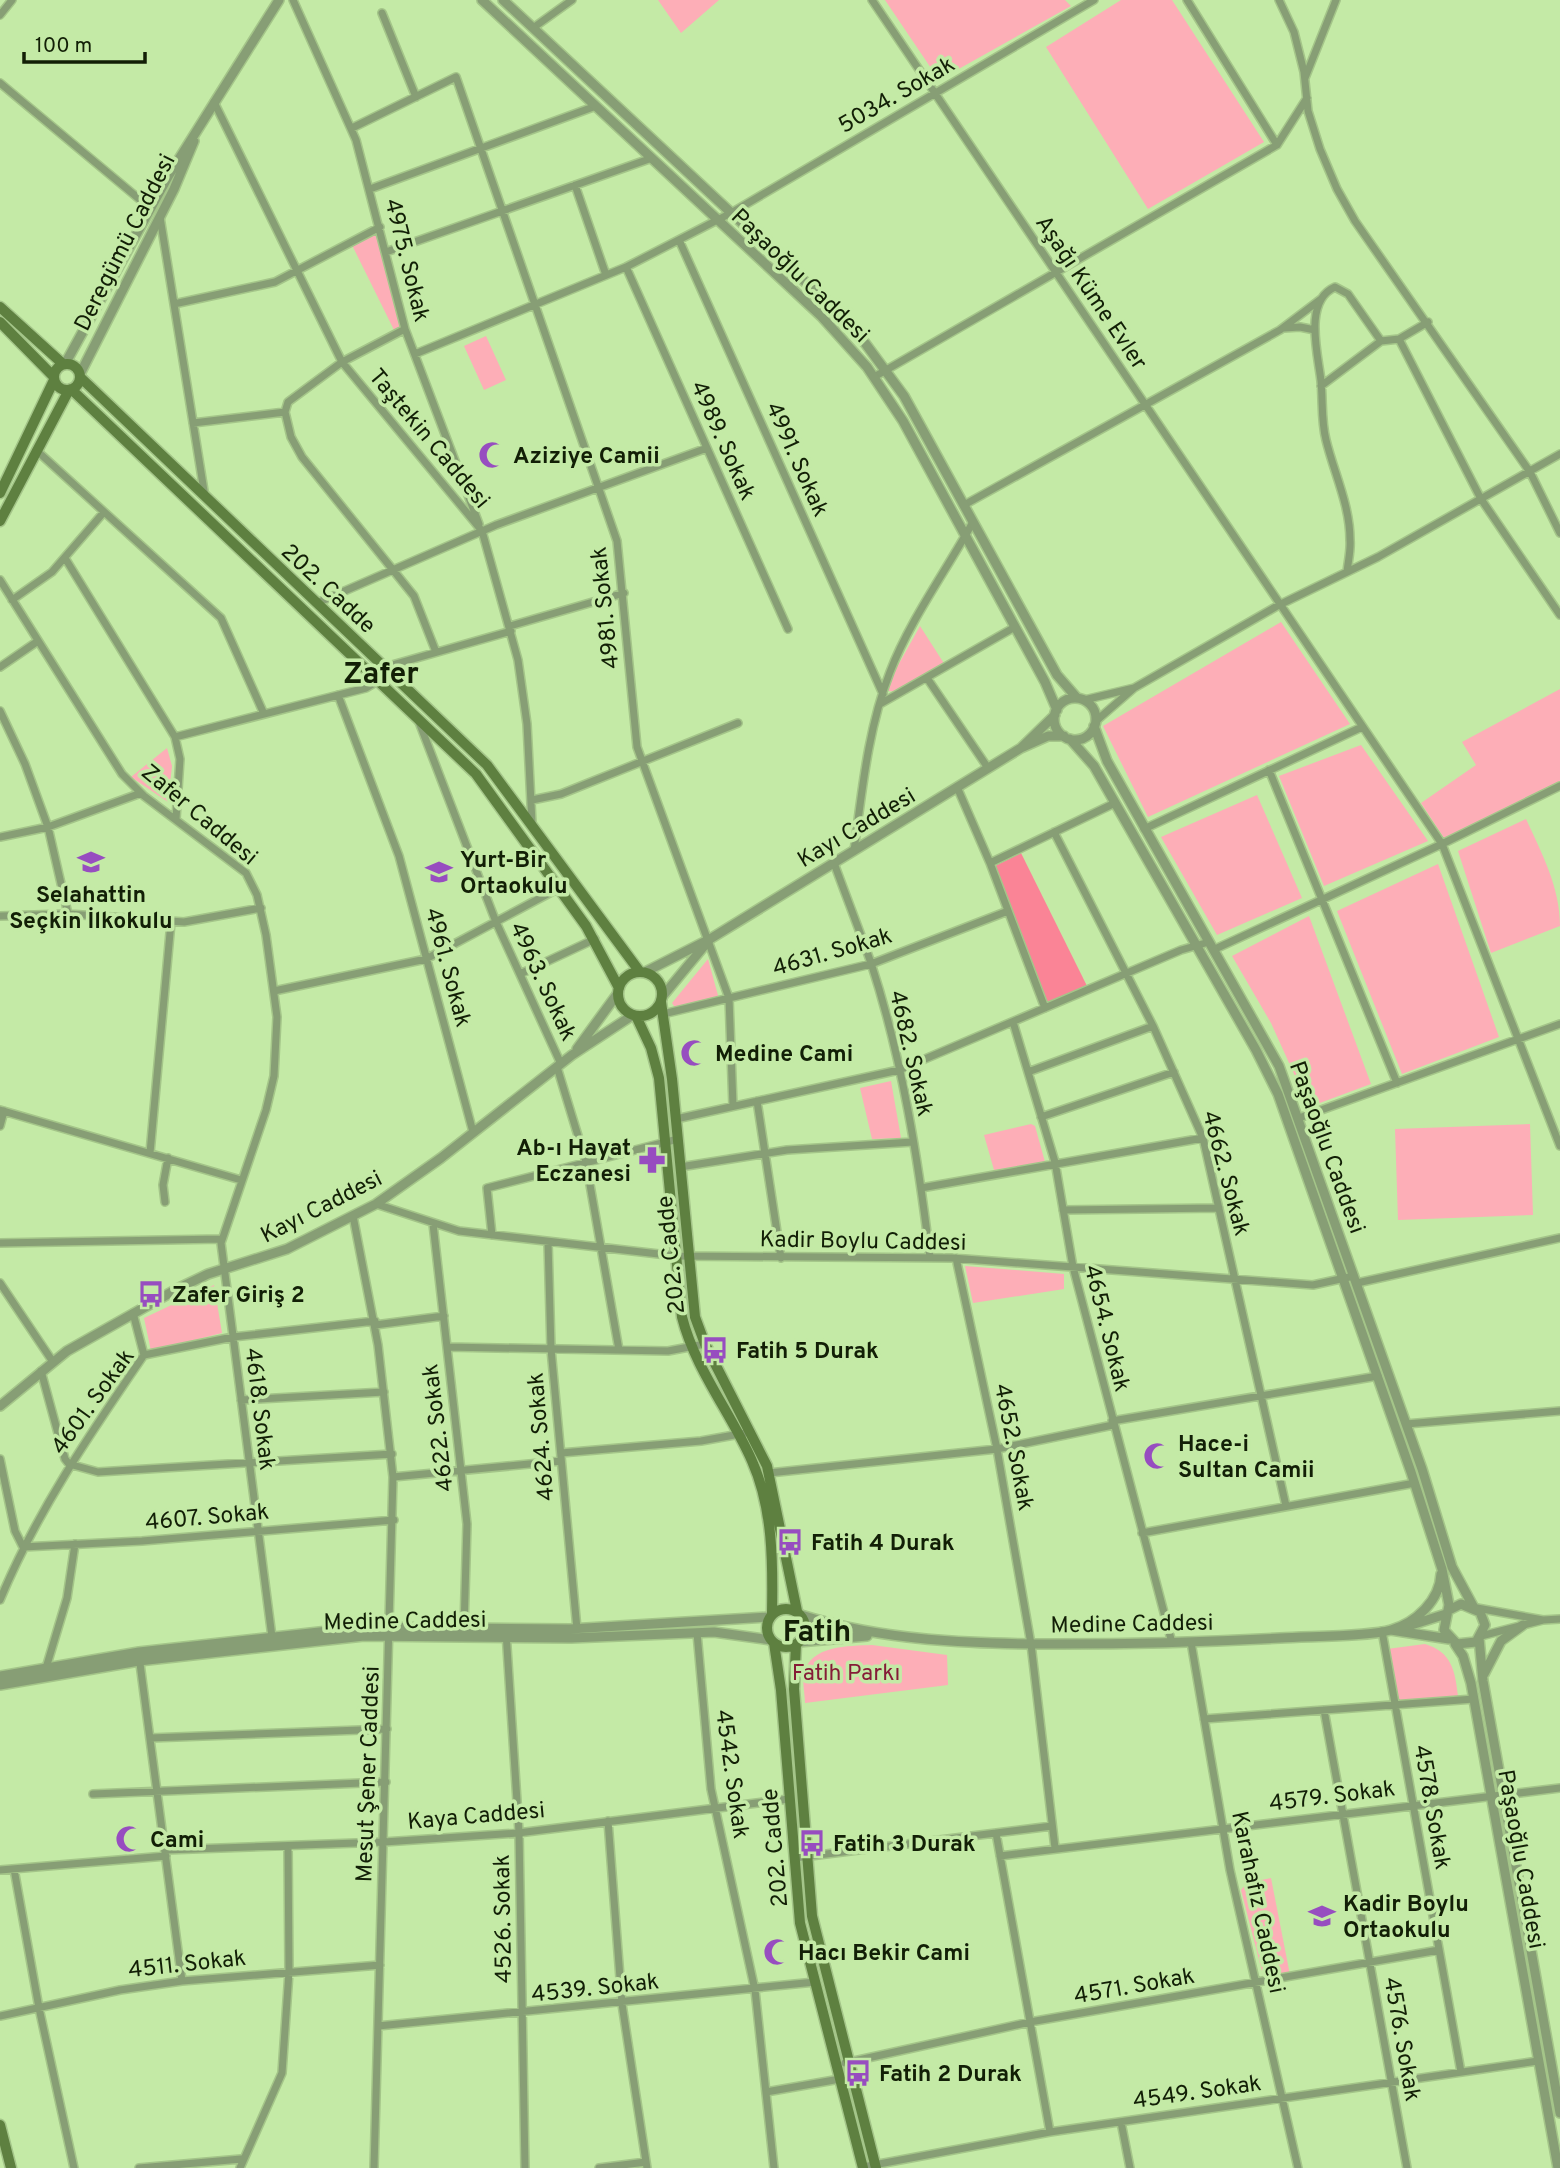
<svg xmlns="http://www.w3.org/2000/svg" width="1560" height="2168" viewBox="0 0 1560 2168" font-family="Overpass,sans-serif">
<rect width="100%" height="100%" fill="#c4eaa6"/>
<!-- green -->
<path fill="#fdaeb7" d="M 658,0 L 719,0 L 681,33 Z
M 885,0 L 1065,0 L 1071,6 L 939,80 Z
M 1121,0 L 1172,0 L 1264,142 L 1148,209 L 1046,47 Z
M 376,232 L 403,329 L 395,332 L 352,245 Z
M 486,336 L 506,380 L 484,390 L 464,346 Z
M 1281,622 L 1350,724 L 1148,817 L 1103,726 Z
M 920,626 L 945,665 L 900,692 L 888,691 L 896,669 Z
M 1560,689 L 1560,781 L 1444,838 L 1421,803 L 1476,765 L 1462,742 Z
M 1361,745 L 1428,841 L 1324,886 L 1279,776 Z
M 167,748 L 172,766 L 168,802 L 131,777 Z
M 1257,795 L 1302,898 L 1217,935 L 1161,837 Z
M 1526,819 C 1542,854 1560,887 1560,926 L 1491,953 L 1458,851 Z
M 1438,864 L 1499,1037 L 1402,1074 L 1337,911 Z
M 1309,916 L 1371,1084 L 1309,1107 L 1271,1023 L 1232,956 Z
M 708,959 L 719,999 L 676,1009 L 672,1003 Z
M 891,1081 L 901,1138 L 872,1139 L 860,1088 Z
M 1031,1124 L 1035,1126 L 1045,1162 L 994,1170 L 984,1135 Z
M 1530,1124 L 1533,1215 L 1398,1220 L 1395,1129 Z
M 965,1266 L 1064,1274 L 1064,1289 L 973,1303 Z
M 214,1285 L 222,1333 L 151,1351 L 144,1318 Z
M 1425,1644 C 1452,1652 1455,1671 1458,1696 L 1397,1701 L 1387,1649 Z
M 872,1645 L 947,1655 L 948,1685 L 805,1703 C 805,1694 802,1683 804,1674 C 809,1645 850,1646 872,1645 Z
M 1271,1878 L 1290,1975 L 1265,1983 L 1241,1890 L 1247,1883 Z"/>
<!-- forest -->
<path fill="#fa8496" d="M 1021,853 L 1087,986 L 1047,1003 L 995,866 Z"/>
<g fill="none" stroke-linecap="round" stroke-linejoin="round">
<defs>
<path id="minor" d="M 293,0 L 356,140 L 405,329 L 479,524
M 872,0 L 1442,844 L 1213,950
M 1187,0 L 1277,145
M 1279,0 L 1294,32 L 1304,72 L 1308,111 L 1320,149 L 1337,189 L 1355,221 L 1530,472 L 1560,533
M 382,13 L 416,97
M 0,15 L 12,0
M 533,28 L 572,0
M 1305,78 L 1336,0
M 0,83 L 150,208
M 214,102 L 342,362 L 482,531 L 518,660 L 527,724 L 532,823
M 352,128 L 456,77 L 617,541 L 637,747 L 729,998 L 733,1106
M 575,185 L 606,275
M 370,189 L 596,106
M 160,217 L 205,497
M 679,240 L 883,694
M 386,252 L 652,158
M 626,267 L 788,629
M 174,304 L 275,282 L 380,227
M 1284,328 L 1300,327 L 1315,330
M 1399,339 L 1481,499 L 1560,615
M 415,354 L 626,267 L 731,213 L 1094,0
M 874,377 L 1277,145 L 1307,98
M 1321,386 L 1381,341 L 1399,339 L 1428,322
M 285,412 L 291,437 L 302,457 L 414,596 L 436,652
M 193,423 L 285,412 L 288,402 L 342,362 L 405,329
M 36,450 L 221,618 L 264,714
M 964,505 L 1280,330 L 1321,299
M 65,558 L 175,737 L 180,759 L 176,819
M 1347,572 C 1348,562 1351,550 1350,540 C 1350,505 1334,473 1326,440 C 1321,420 1323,402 1321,381 C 1318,354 1303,301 1335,287 L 1348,294 L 1381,341
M 0,580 L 122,774 L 144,796 L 246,873 L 257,895 L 266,935 L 277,1017 L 274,1076 L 266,1110 L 221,1243 L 272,1637
M 12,600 L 52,572 L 104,512
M 317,603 L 496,525 L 707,448
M 510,626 L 624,593
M 0,667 L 38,641
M 385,667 L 511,631
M 927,678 L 988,768
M 1134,688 L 1279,605 L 1378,557 L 1560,454
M 338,695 L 399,856 L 473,1132
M 1084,700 L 1134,688 L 1096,721
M 880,704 L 1015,627
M 0,711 L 25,764 L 48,827 L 68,914
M 419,722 L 496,922 L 561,1064
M 175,737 L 366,688 L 391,673
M 1269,770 L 1397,1083
M 1560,786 L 1442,844 L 1560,1146
M 957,787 L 990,863 L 1045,1008
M 532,800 L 561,794 L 738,723
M 1144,829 L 1362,727
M 1054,832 L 1153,1026 L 1203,1138 L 1286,1506
M 0,837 L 48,827 L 141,793
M 854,851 C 862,791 868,728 890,672 C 910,620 946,571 973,522
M 834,863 C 846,896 859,929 871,963 C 902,1058 918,1158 930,1257
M 990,863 L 1115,803
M 0,916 L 68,914 L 184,922 L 261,908
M 520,974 L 595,939
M 274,991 L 426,959 L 559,888
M 663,1014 L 871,964 L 1008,911
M 1013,1022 L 1055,1162 L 1073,1267 L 1172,1643
M 557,1067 L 586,1162 L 619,1350
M 1028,1072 L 1153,1026
M 757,1101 L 781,1258
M 0,1110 L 241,1180
M 1041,1117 L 1174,1072
M 1299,1118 L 1560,1024
M 676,1119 L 899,1070 L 1181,950 L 1209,942
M 0,1126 L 4,1111
M 150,1153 L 171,922
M 680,1167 L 787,1150 L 913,1142
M 921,1188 L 1203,1138
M 165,1202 L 163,1185 L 168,1158
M 376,1204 L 459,1231 L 676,1256 L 952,1258 L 1313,1285 L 1354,1276
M 1063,1210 L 1219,1208
M 353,1216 L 378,1345 L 393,1477 L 374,2168
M 433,1224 L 467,1524 L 464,1628
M 492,1235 L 487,1188 L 678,1139
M 548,1242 L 551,1349 L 577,1629
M 0,1243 L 221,1239
M 956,1258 L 997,1449 L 1031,1644 L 1055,1848
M 0,1283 L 53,1362
M 1357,1283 L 1560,1238
M 133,1313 L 144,1355
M 375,1325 L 444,1316
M 447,1347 L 668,1351 L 705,1344
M 41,1371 L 65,1459 L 69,1464 L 98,1472 L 392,1454
M 241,1400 L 384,1392
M 1112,1421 L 1378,1376
M 1406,1424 L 1560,1411
M 561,1453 L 701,1441 L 751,1432
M 0,1459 L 15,1531 L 23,1547 L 142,1541 L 394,1520
M 769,1473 L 997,1449 L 1113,1425
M 393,1477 L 561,1461
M 1142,1533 L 1415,1483
M 0,1600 C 37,1511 90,1434 144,1355 L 233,1337 L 375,1321
M 1477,1608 L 1543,1620 L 1481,1636
M 1543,1620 L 1560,1619
M 1382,1631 L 1461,2072
M 506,1632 L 519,1832 L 525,2168
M 697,1633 L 711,1789 L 755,1990 L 774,2168
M 1191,1642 L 1230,1870 L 1298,2168
M 139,1656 L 182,1981
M 46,1668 L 67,1598 L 75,1544
M 1324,1710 L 1407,2168
M 1204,1719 L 1474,1699
M 150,1738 L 387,1729
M 93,1794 L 386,1782
M 608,1821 L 622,2004 L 647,2168
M 996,1833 L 1050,2132
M 165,1850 L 384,1842 L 518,1833 L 789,1799
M 1000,1856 L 1560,1788
M 794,1858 L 1052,1826
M 14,1869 L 39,2008 L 74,2168
M 0,1870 L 166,1856
M 0,2016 L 120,1990 L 182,1981 L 380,1965
M 378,2026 L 815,1982
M 845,2063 L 1030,2022 L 1439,1950
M 766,2092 L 840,2079
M 1121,2122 L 1130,2168
M 863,2167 L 1050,2132 L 1538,2061
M 139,2168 L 241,2159
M 240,2168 L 282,2073 L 289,1972 L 288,1846
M 599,2168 L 646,2162"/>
<path id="tertiary" d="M 482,0 L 821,316 L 867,367 L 903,421 L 1045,682 L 1057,710
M 503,0 L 816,292 L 865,343 L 904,396 L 1057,675 L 1077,698
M 65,364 L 169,175 L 279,0
M 80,374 L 174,189 L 194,141
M1054 719a21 21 0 1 1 42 0a21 21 0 1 1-42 0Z
M 1055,715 L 1021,748 L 1048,736 L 1064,736
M 1094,726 L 1107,761 L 1279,1066 L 1422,1469 L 1452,1567 L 1473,1606
M 1070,739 L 1094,766 L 1256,1050 L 1278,1094 L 1411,1472 L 1442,1569 L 1449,1605 L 1444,1630 L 1457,1644 L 1476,1642 L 1485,1625 L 1480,1612 L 1461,1604 L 1449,1610
M 710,939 L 1021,748
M 645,972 L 710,939 L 662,997
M 577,1049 L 618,993
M 0,1406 L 67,1351 L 177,1289 L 208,1274 L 287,1249 L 376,1204 L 441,1158 L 572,1055 L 633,1015
M 801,1615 C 884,1641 971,1644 1058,1644 C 1132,1644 1206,1642 1280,1638 C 1309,1636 1366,1637 1391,1630 C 1416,1623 1440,1600 1441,1574
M 1405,1627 L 1446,1614
M 1391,1630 L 1449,1639
M 1479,1638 L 1483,1681 L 1560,2113
M 799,1642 L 867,1636
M 1455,1644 L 1463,1656 L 1471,1683 L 1558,2168
M 1484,1674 L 1501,1641 L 1523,1625
M 0,1676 L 139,1652 L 364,1627 L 570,1629 L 769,1617
M 0,1685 L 139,1661 L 364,1636 L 571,1638 L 714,1632 L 771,1640"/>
<path id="secondary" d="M 0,307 L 63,364
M 0,322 L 54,377
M54 377a13 13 0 1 1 26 0a13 13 0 1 1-26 0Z
M 80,377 L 487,765 L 640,972
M 71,389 L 476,774 L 586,926 L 619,988
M 0,493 L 54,380
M 0,521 L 69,390
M618 994a22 22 0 1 1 44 0a22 22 0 1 1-44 0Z
M 661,1002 L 672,1079 L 695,1317 L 705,1344 L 767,1466 L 797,1611
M 636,1016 L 651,1048 L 659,1078 L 682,1317 C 695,1369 731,1413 752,1461 C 773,1508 773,1563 772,1613
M767 1628a19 19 0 1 1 38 0a19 19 0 1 1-38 0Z
M 774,1643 L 781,1690 L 800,1923 L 863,2168
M 796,1644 L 794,1689 L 812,1916 L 876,2168
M 0,2125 L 11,2168"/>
</defs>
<!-- minor casing -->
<use href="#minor" stroke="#a4c589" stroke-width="10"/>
<!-- tertiary casing -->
<use href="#tertiary" stroke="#a4c589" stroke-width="12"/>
<!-- secondary casing -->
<use href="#secondary" stroke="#a4c589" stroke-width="13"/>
<!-- minor -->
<use href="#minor" stroke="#879e75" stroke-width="7"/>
<!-- tertiary -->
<use href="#tertiary" stroke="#879e75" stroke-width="9"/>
<!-- secondary -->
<use href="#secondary" stroke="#5e8040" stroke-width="10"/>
</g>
<!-- icons -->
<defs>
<symbol id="mosque-bare" viewBox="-9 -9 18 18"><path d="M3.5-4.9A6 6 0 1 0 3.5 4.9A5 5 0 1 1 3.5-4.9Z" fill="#974dc0" stroke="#c4eaa6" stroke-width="2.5" paint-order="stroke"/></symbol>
<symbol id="school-bare" viewBox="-9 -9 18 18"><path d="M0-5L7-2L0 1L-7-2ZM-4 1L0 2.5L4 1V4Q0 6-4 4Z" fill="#974dc0" stroke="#c4eaa6" stroke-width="2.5" paint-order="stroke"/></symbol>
<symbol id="pharmacy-bare" viewBox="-9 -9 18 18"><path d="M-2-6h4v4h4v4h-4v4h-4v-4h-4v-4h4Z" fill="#974dc0" stroke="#c4eaa6" stroke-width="2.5" paint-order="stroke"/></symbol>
<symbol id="bus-bare" viewBox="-9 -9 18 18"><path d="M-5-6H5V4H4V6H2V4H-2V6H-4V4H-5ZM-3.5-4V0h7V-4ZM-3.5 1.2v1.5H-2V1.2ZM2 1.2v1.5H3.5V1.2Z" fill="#974dc0" stroke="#c4eaa6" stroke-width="2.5" paint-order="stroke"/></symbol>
</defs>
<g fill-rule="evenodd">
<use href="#mosque-bare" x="473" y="436" width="38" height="38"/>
<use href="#school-bare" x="72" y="843" width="38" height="38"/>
<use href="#school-bare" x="420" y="853" width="38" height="38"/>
<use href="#mosque-bare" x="675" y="1034" width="38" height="38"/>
<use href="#pharmacy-bare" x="633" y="1141" width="38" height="38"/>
<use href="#bus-bare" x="132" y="1275" width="38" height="38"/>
<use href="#bus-bare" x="696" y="1331" width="38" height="38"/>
<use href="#mosque-bare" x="1138" y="1437" width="38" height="38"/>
<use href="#bus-bare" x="771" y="1523" width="38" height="38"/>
<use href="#mosque-bare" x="110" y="1820" width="38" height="38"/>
<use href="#bus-bare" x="793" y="1824" width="38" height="38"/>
<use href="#school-bare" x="1303" y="1897" width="38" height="38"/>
<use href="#mosque-bare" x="758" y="1933" width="38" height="38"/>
<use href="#bus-bare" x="839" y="2054" width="38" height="38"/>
</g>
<g text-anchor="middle" stroke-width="7" stroke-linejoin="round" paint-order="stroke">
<!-- street labels -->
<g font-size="23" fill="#121f06" stroke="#c4eaa6">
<text transform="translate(896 94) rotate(-30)" y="8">5034. Sokak</text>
<text transform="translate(124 242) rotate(-63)" y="8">Deregümü Caddesi</text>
<text transform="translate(408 260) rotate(76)" y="8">4975. Sokak</text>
<text transform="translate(801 275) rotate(44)" y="8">Paşaoğlu Caddesi</text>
<text transform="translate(1092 292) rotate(56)" y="8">Aşağı Küme Evler</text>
<text transform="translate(430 438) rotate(50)" y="8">Taştekin Caddesi</text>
<text transform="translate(724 440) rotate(66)" y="8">4989. Sokak</text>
<text transform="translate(798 459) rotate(66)" y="8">4991. Sokak</text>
<text transform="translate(329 588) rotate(43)" y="8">202. Cadde</text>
<text transform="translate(604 608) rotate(-96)" y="8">4981. Sokak</text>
<text transform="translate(200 814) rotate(40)" y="8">Zafer Caddesi</text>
<text transform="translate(856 827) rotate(-31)" y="8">Kayı Caddesi</text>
<text transform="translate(832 951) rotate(-16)" y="8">4631. Sokak</text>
<text transform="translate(449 967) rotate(75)" y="8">4961. Sokak</text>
<text transform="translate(544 981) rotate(65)" y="8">4963. Sokak</text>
<text transform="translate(912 1053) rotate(77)" y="8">4682. Sokak</text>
<text transform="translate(1328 1147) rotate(70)" y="8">Paşaoğlu Caddesi</text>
<text transform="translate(1227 1173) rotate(75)" y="8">4662. Sokak</text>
<text transform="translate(321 1206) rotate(-27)" y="8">Kayı Caddesi</text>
<text transform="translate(863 1240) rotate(1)" y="8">Kadir Boylu Caddesi</text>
<text transform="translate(670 1255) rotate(-96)" y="8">202. Cadde</text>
<text transform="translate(1108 1328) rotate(76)" y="8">4654. Sokak</text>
<text transform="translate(92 1401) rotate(-54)" y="8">4601. Sokak</text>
<text transform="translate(261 1409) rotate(83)" y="8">4618. Sokak</text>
<text transform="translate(437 1428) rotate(-97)" y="8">4622. Sokak</text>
<text transform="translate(540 1437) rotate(-95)" y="8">4624. Sokak</text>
<text transform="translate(1015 1447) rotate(79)" y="8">4652. Sokak</text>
<text transform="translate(207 1516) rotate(-5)" y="8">4607. Sokak</text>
<text transform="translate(405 1620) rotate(-1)" y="8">Medine Caddesi</text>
<text transform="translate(1132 1623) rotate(-1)" y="8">Medine Caddesi</text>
<text transform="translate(367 1774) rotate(-88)" y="8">Mesut Şener Caddesi</text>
<text transform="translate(733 1774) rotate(82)" y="8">4542. Sokak</text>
<text transform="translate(1332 1795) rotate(-7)" y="8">4579. Sokak</text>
<text transform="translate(1433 1807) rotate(80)" y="8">4578. Sokak</text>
<text transform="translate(476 1815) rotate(-5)" y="8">Kaya Caddesi</text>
<text transform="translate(774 1848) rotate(-95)" y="8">202. Cadde</text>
<text transform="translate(1522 1859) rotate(80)" y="8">Paşaoğlu Caddesi</text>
<text transform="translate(1259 1902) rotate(78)" y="8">Karahafız Caddesi</text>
<text transform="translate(502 1919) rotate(-91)" y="8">4526. Sokak</text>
<text transform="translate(187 1963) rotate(-6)" y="8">4511. Sokak</text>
<text transform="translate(1134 1985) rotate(-10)" y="8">4571. Sokak</text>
<text transform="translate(595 1987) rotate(-6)" y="8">4539. Sokak</text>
<text transform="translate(1403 2039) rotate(80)" y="8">4576. Sokak</text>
<text transform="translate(1197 2091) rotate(-8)" y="8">4549. Sokak</text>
</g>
<!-- poi labels -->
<g font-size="23" font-weight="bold" fill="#121f06" stroke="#c4eaa6" text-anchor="start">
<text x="513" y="463">Aziziye Camii</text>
<text x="460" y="867">Yurt-Bir<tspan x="460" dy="26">Ortaokulu</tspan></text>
<text x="91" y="902" text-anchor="middle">Selahattin<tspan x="91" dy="26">Seçkin İlkokulu</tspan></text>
<text x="715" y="1061">Medine Cami</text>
<text x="631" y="1155" text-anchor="end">Ab-ı Hayat<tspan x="631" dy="26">Eczanesi</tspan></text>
<text x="172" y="1302">Zafer Giriş 2</text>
<text x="736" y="1358">Fatih 5 Durak</text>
<text x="1178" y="1451">Hace-i<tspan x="1178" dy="26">Sultan Camii</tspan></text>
<text x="811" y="1550">Fatih 4 Durak</text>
<text x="150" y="1847">Cami</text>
<text x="833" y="1851">Fatih 3 Durak</text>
<text x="1343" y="1911">Kadir Boylu<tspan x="1343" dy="26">Ortaokulu</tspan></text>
<text x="798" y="1960">Hacı Bekir Cami</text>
<text x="879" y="2081">Fatih 2 Durak</text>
</g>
<!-- park labels -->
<g font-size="23" fill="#851c37" stroke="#c4eaa6">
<text x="846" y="1680">Fatih Parkı</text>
</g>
<!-- district labels -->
<g font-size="30" font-weight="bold" fill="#121f06" stroke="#c4eaa6">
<text x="381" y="683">Zafer</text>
<text x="817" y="1641">Fatih</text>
</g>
</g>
<!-- scale -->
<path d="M24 52v10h121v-10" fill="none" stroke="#121f06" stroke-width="3.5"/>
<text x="35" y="52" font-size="21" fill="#121f06" stroke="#c4eaa6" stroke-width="5" paint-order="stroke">100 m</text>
</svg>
